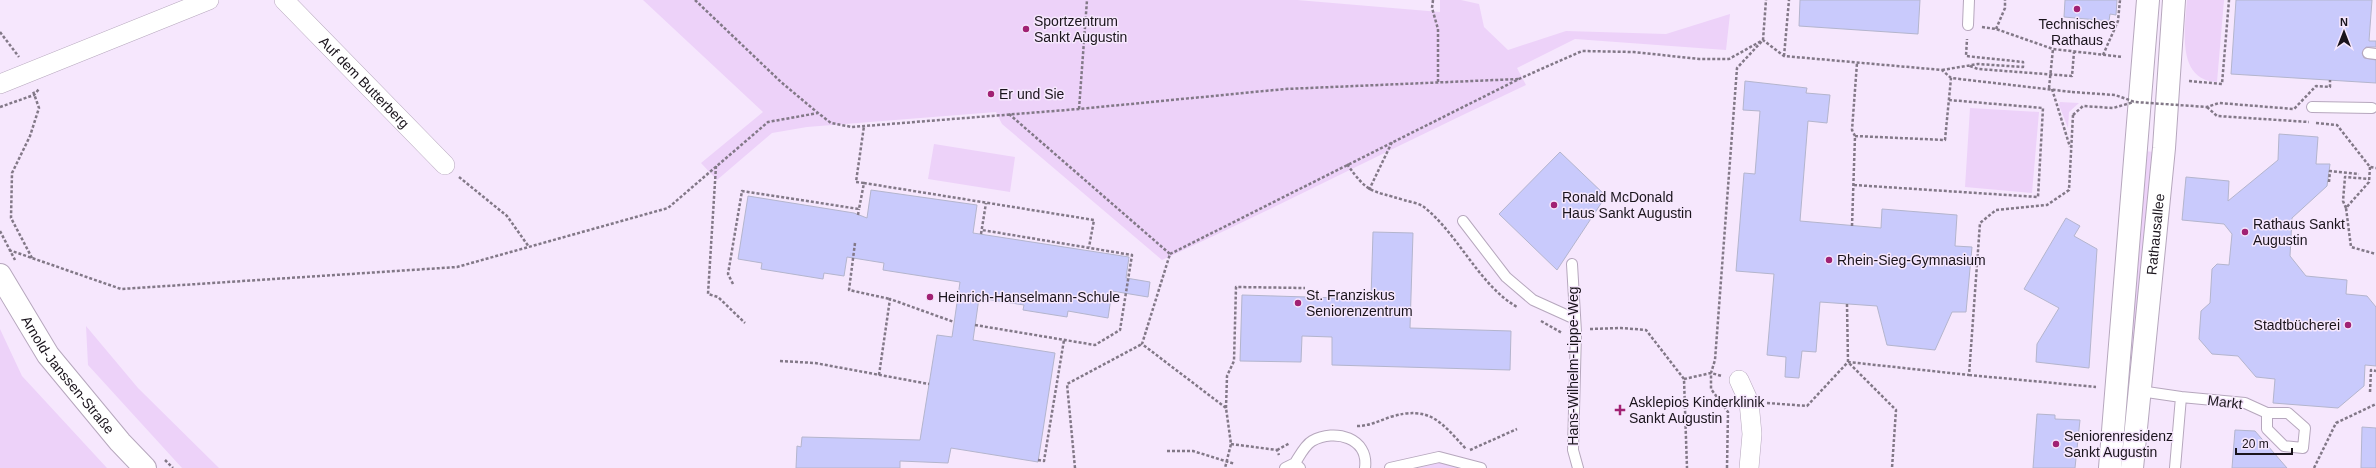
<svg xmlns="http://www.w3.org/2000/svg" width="2376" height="468" viewBox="0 0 2376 468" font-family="Arial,sans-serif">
<rect width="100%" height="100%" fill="#f6e7fd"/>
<!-- green -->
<path fill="#edd2f9" d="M 643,0 L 1297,0 L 1440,12 L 1440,0 L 1461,0 L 1479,4 L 1484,27 L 1508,50 L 1566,31 L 1666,34 L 1730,14 L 1726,50 L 1575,39 L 1517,68 L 1526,85 C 1404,142 1284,204 1162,260 L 1002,124 L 996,112 L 807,127 L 772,133 L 717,180 L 701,163 L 763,112 Z
M 2187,0 L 2224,0 L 2217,82 C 2176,80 2185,29 2187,0 Z
M 2060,102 L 2079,103 L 2069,112 L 2068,128 L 2059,105 Z
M 1970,108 L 2039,112 L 2032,193 L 1965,187 Z
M 934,144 L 1015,157 L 1010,192 L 928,179 Z
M 2143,151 L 2155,152 L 2136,386 L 2124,386 Z
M 86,326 L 138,388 L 219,468 L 182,468 L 88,365 Z
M 0,329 L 22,376 L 107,468 L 0,468 Z
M 1441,462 L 1462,468 L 1418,468 Z"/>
<!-- building -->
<path fill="#c9cafc" stroke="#b4b5cd" d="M 1800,0 L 1920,0 L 1918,34 L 1799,26 Z
M 2065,0 L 2117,0 L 2116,15 L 2110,14 L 2109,21 L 2064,17 Z
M 2236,0 L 2372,0 L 2369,41 L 2376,41 L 2376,47 L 2366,47 L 2362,53 L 2364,58 L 2376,60 L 2376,83 L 2231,74 Z
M 1745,81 L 1807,88 L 1806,93 L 1830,95 L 1827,123 L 1808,121 L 1800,221 L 1881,228 L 1882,209 L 1957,215 L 1955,246 L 1972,247 L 1966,312 L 1952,312 L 1935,350 L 1887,345 L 1877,306 L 1820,302 L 1816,352 L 1802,351 L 1799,378 L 1785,377 L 1786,357 L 1767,355 L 1774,274 L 1736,271 L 1744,173 L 1755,174 L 1760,111 L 1743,110 Z
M 2279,134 L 2318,137 L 2316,164 L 2330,164 L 2327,186 L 2292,218 L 2290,256 L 2306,276 L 2347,280 L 2346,294 L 2367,296 L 2376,307 L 2376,366 L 2365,365 L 2364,386 L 2338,408 L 2273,403 L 2275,379 L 2256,377 L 2238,356 L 2212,354 L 2199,339 L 2201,311 L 2210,303 L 2212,269 L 2217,264 L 2229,265 L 2232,234 L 2224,224 L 2182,220 L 2186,177 L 2229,181 L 2228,201 L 2278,160 Z
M 1560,152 L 1606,196 L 1557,270 L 1499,214 Z
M 871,190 L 977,205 L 973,233 L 1129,257 L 1126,278 L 1150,282 L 1148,297 L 1112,291 L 1108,318 L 1068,311 L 1067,317 L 1023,310 L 1024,305 L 979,298 L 973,340 L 1055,353 L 1038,462 L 951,448 L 948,463 L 900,461 L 900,468 L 796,468 L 797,446 L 801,447 L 802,437 L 920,440 L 937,335 L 952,337 L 960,282 L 883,270 L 884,263 L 847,257 L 844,276 L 824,273 L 823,279 L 761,269 L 762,263 L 738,259 L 748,196 L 854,213 L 867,218 Z
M 2066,218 L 2080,226 L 2074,236 L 2097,249 L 2089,368 L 2036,362 L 2037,344 L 2059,308 L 2024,289 Z
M 1373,232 L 1413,233 L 1410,328 L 1511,331 L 1510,370 L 1332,365 L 1332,337 L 1302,336 L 1301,362 L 1240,361 L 1242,295 L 1371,299 Z
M 2037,414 L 2055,415 L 2055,419 L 2080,420 L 2075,468 L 2033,468 Z
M 2362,427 L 2376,428 L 2376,468 L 2361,468 Z
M 2235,430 L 2255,431 L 2287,468 L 2232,468 Z"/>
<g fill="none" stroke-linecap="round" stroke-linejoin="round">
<defs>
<path id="service" d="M 1968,25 L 1969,0
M 2368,53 L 2376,54
M 2312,107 L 2372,108
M 1463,221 L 1506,277 L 1533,300 L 1575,319
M 1572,264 L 1576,332 L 1573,450 L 1578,468
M 2140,391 L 2181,397
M 1285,468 L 1295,463
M 1300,468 L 1295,463 C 1300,455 1305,445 1312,441 C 1335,428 1369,438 1365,468
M 1390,468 L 1439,457 L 1481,468
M 2175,468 L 2181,397 L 2245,403 L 2267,413 L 2288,413 L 2305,428 L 2303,448 L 2284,446 L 2267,429 L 2267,413"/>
<g id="minor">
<path id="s1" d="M 284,0 L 445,165"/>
<path d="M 0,84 L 209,0"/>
<path d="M 1739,380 L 1749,402 L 1752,434 L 1749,468"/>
</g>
<g id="tertiary">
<path d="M 2110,468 L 2148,0"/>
<path id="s2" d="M 2132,468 L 2164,148 L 2174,0"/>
</g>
<g id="secondary">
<path id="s3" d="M 0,275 L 48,355 L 120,442 L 145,468"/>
</g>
</defs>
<!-- service casing -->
<use href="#service" stroke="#b6a7bd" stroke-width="12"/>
<!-- minor casing -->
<use href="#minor" stroke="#b6a7bd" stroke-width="20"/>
<!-- tertiary casing -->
<use href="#tertiary" stroke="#b6a7bd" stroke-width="24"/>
<!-- secondary casing -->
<use href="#secondary" stroke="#b6a7bd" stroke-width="24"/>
<!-- path -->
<path stroke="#827887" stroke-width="2.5" stroke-dasharray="3 2" stroke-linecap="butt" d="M 695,0 L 781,82 L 818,113 L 831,123 L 852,127 L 1079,109 L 1285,89 L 1519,79
M 1433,0 L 1432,8 L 1438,29 L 1438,83
M 1982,27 L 1996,29 L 2053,49 L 2123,57
M 1996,29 L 2005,8 L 2005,0
M 0,32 L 19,57
M 2103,55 L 2118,21 L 2120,0
M 1784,56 L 1789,0
M 1970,66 L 1978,69 L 2072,76 L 2074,52
M 1942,70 L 1978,64 L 2023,67 L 2023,62 L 1966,56 L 1967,39
M 2189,81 L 2222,84 L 2229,0
M 2049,88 L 2053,49
M 2052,89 L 2070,147
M 0,107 L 34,95 L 39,89
M 2207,107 L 2217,116 L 2309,122
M 1079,109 L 1087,0
M 1009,114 L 1170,254 L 1142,344 L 1226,408 L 1231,444 L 1225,468
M 2316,123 L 2337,125 L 2370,167 L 2376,168
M 1855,136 L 1852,130 L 1857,63
M 1347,164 C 1368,194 1371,190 1404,200 C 1410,202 1419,203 1424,207 C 1459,235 1479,285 1517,307
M 716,166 L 708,294 L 718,297 L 745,323
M 2370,167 L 2369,182 L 2346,208 L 2351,247 L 2376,254
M 459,177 L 507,216 L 529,247
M 2329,182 L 2330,171 L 2359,174
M 864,183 L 856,182 L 864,126
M 1854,185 L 2038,197 L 2043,108 L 1949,100
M 1369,190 L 1392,142
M 2346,208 L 2343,201 L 2345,177 L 2369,179
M 858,215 L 859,209
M 1852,226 L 1855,136 L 1945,140 L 1951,78
M 0,231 L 15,260
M 981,234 L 986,203
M 855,243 L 849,290 L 890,299
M 9,250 L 121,289 L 457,267 L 668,208 L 768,122 L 818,113
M 1170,254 L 1521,78 L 1582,51 L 1634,52 L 1699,59 L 1729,59 L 1763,40 L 1784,56 L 1942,70 L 1951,78 L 2072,92
M 32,258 L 11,218 L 12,173 L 30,136 L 39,108 L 33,91
M 733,284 L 728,274 L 742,191 L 859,209 L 864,183 L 1094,220 L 1089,247
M 1847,304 L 1848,362 L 1896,410 L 1892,468
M 1541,321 L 1562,333
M 975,325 L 1095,345 L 1120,330 L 1132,255 L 982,230
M 1590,329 L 1621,328 L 1646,330 L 1684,379 L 1687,468
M 780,361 L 815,363 L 929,384
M 879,375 L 890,299 L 954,322
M 1969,375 L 2096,387
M 1684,379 L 1711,373 L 1722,376
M 2370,392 L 2371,370 L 2376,371
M 1767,403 L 1807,406 L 1848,362 L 1969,375 L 1980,223 L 1996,210 L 2047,205 L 2069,190 L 2073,115
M 1226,408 L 1227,376 L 1234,361 L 1236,287 L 1305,288
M 1357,426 C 1369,426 1379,421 1390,417 C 1430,405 1441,422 1466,449
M 1231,444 L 1277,450 L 1279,455
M 1277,450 L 1290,443
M 1470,450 L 1517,429
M 1167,451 L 1193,451 L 1235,464
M 165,460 L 173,468
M 1038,460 L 1044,461 L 1064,340
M 1075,468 L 1067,384 L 1142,344
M 1727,468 L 1728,412 L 1711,389 L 1711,373 L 1715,360 L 1737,68 L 1763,40 L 1766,0
M 2314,468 L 2336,423 L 2376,404"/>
<!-- service -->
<use href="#service" stroke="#fff" stroke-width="10"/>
<!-- minor -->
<use href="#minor" stroke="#fff" stroke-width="19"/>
<!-- tertiary -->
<use href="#tertiary" stroke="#fff" stroke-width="22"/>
<!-- secondary -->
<use href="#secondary" stroke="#fff" stroke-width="22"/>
<!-- path-bridge -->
<path stroke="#827887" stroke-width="2.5" stroke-dasharray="3 2" stroke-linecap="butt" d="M 2072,92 L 2115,95 L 2135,102 L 2207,107 L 2219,103 L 2294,109 L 2316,86 L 2330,87 L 2330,80
M 2073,115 L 2083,106 L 2113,108 L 2134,102"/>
</g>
<!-- markers -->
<g fill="#a12173" stroke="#f6e7fd" stroke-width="1.5">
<circle cx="2077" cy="9" r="4"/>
<circle cx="1026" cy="29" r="4"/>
<circle cx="991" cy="94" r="4"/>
<circle cx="1554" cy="205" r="4"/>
<circle cx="2245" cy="232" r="4"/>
<circle cx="1829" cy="260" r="4"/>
<circle cx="930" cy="297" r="4"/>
<circle cx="1298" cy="303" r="4"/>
<circle cx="2348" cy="325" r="4"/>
<path d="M1618 404h4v4h4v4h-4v4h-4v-4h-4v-4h4z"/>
<circle cx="2056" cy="444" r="4"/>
</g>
<g text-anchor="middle" stroke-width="3" stroke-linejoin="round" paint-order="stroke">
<!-- poi labels -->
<g font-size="14" fill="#1a141c" stroke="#f6e7fd" text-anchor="start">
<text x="1034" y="26">Sportzentrum<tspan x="1034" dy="16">Sankt Augustin</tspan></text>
<text x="2077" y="29" text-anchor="middle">Technisches<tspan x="2077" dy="16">Rathaus</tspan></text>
<text x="999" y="99">Er und Sie</text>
<text x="1562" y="202">Ronald McDonald<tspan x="1562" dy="16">Haus Sankt Augustin</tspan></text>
<text x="2253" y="229">Rathaus Sankt<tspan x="2253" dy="16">Augustin</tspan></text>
<text x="1837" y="265">Rhein-Sieg-Gymnasium</text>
<text x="1306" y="300">St. Franziskus<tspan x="1306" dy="16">Seniorenzentrum</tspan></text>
<text x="938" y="302">Heinrich-Hanselmann-Schule</text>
<text x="2340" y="330" text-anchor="end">Stadtbücherei</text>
<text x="1629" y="407">Asklepios Kinderklinik<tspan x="1629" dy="16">Sankt Augustin</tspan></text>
<text x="2064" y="441">Seniorenresidenz<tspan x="2064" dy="16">Sankt Augustin</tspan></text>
</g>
<!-- street labels -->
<g font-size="14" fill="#1a141c" stroke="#f6e7fd">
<text dy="5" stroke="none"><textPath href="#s1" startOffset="115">Auf dem Butterberg</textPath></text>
<text dy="5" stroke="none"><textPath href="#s2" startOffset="235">Rathausallee</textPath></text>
<text transform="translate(1573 366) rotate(-90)" y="5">Hans-Wilhelm-Lippe-Weg</text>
<text dy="5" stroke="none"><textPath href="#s3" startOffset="121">Arnold-Janssen-Straße</textPath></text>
<text transform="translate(2225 402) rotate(7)" y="5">Markt</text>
</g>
</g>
<!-- north arrow -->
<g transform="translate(2344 32)" stroke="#f6e7fd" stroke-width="3" paint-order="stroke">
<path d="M0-3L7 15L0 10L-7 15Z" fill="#1a141c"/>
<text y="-6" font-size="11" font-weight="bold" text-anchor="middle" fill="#1a141c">N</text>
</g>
<!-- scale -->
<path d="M2236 448v6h56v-6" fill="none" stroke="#1a141c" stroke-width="2"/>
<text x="2242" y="448" font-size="12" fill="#1a141c" stroke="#f6e7fd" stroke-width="3" paint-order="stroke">20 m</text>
</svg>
